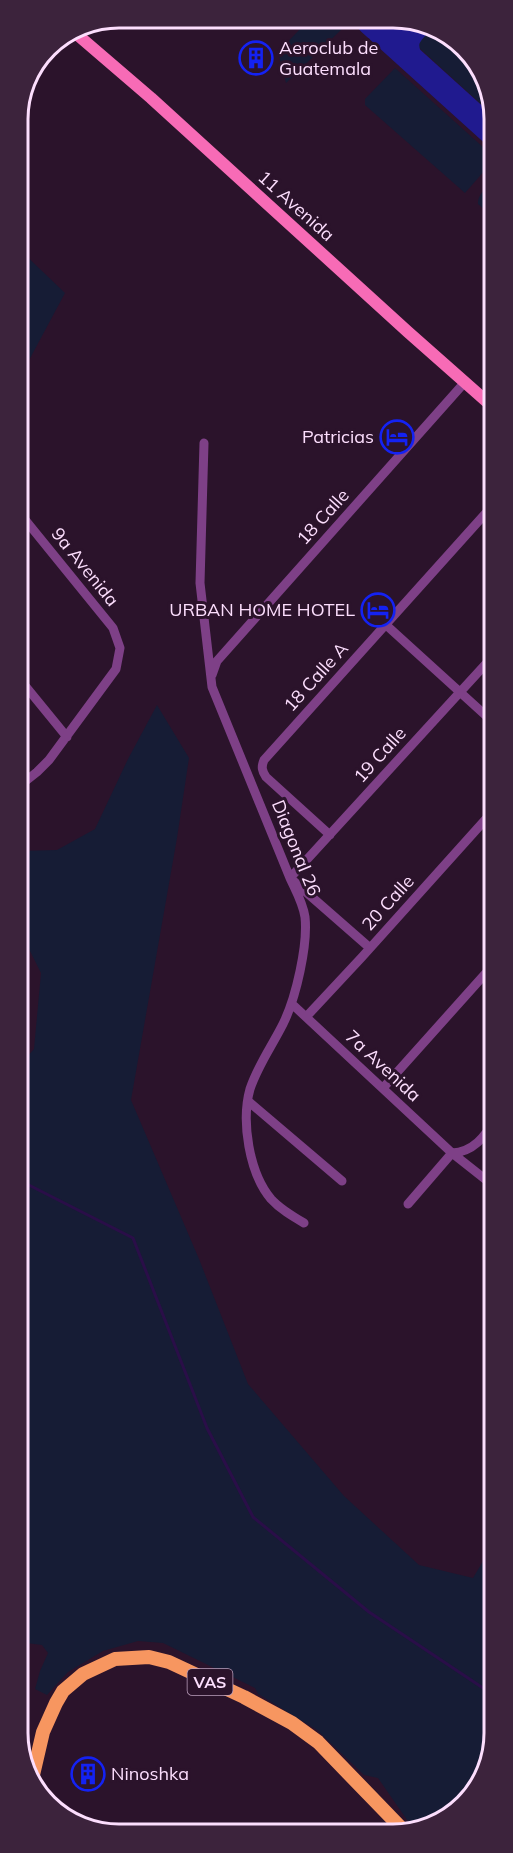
<svg xmlns="http://www.w3.org/2000/svg" width="513" height="1853" viewBox="0 0 513 1853" font-family="Mulish,sans-serif">
<rect width="100%" height="100%" fill="#2b132b"/>
<!-- green -->
<path fill="#161c35" d="M 346,22 L 343,28 L 286,83 L 278,52 L 301,28 L 297,23 Z
M 426,25 L 470,52 L 494,106 L 494,116 L 416,45 C 413,36 420,32 426,25 Z
M 395,68 L 494,157 L 493,161 L 465,193 L 365,105 L 365,99 Z
M 494,180 L 494,218 L 478,204 C 477,194 488,187 494,180 Z
M 18,248 L 65,293 L 27,364 L 18,367 Z
M 157,705 L 189,758 L 177,838 L 131,1100 L 199,1259 L 248,1384 L 344,1496 L 419,1565 L 473,1578 L 495,1541 L 495,1740 L 470,1801 L 414,1830 L 378,1778 L 364,1775 L 317,1730 L 258,1694 L 255,1688 L 163,1643 L 138,1641 L 103,1651 L 68,1672 L 47,1695 L 35,1689 L 40,1671 L 48,1653 L 42,1645 L 19,1642 L 19,1066 L 34,1049 L 41,973 L 19,929 L 19,851 L 57,850 L 95,829 L 128,759 Z"/>
<g fill="none" stroke-linecap="round" stroke-linejoin="round">
<!-- stream -->
<path stroke="#2a0e48" stroke-width="3" d="M 19,1180 L 133,1238 L 207,1428 L 253,1517 L 369,1612 L 495,1696"/>
<!-- taxiway -->
<path stroke="#201a8f" stroke-width="26" d="M 370,22 L 494,134
M 409,57 C 402,41 409,34 420,22"/>
<!-- minor -->
<path stroke="#7e4087" stroke-width="9" d="M 204,443 L 200,583 L 212,687 L 290,878 C 296,891 303,903 305,917 C 308,945 296,998 283,1024 C 272,1046 258,1065 250,1089 C 241,1121 249,1173 271,1199 C 280,1209 292,1216 304,1223
M 18,511 L 113,628 L 120,648 L 116,669 L 49,760 L 37,772 L 18,787
M 385,624 L 494,723
M 212,675 L 217,661 L 465,382
M 18,677 L 67,737
M 330,835 L 266,777 C 262,771 261,767 264,760 L 494,504
M 370,948 L 290,878 L 494,655
M 292,1004 L 452,1153 L 490,1183 L 495,1182
M 306,1017 L 362,957 L 494,810
M 494,1053 C 488,1066 492,1076 495,1090
M 383,1088 L 494,964
M 248,1101 L 342,1181
M 452,1153 C 473,1152 485,1137 495,1119
M 408,1204 L 452,1153"/>
<!-- major -->
<path stroke="#f76bb6" stroke-width="12" d="M 73,31 L 151,98 L 408,332 L 494,408"/>
<!-- highway -->
<path stroke="#f79660" stroke-width="14" d="M 33,1775 L 43,1732 L 56,1703 L 63,1691 L 83,1674 L 115,1659 L 149,1657 L 169,1662 L 244,1697 L 292,1723 L 318,1742 L 407,1834"/>
</g>
<!-- icons -->
<defs>
<symbol id="building-ring" viewBox="-11 -11 22 22"><circle r="9.5" fill="#2b132b" stroke="#1422f3" stroke-width="1.5"/><path d="M-4-6H4V6H1V3H-1V6H-4ZM-2.5-4.3h1.7v1.8h-1.7ZM.8-4.3h1.7v1.8H.8ZM-2.5-1h1.7V.8h-1.7ZM.8-1h1.7V.8H.8Z" fill="#1422f3"/></symbol>
<symbol id="hotel-ring" viewBox="-11 -11 22 22"><circle r="9.5" fill="#2b132b" stroke="#1422f3" stroke-width="1.5"/><path d="M-6-4.5h1.5V1H6V5H4.5V3h-9V5H-6ZM-4 0a1.8 1.8 0 1 1 3.6 0ZM.5 0V-2.5h3Q6-2.5 6 0Z" fill="#1422f3"/></symbol>
</defs>
<g fill-rule="evenodd">
<use href="#building-ring" x="237" y="39" width="38" height="38"/>
<use href="#hotel-ring" x="378" y="418" width="38" height="38"/>
<use href="#hotel-ring" x="359" y="591" width="38" height="38"/>
<use href="#building-ring" x="69" y="1755" width="38" height="38"/>
</g>
<g text-anchor="middle" stroke-width="6" stroke-linejoin="round" paint-order="stroke">
<!-- shield labels -->
<rect fill="#2b132b" stroke="#bda1be" stroke-width="1.5" x="187.5" y="1669" width="45" height="26" rx="4.5"/>
<g font-size="16" font-weight="bold" fill="#fcdefd">
<text x="210" y="1688">VAS</text>
</g>
<!-- poi labels -->
<g font-size="18" fill="#fcdefd" stroke="#2b132b" text-anchor="start">
<text x="279" y="54">Aeroclub de<tspan x="279" dy="21">Guatemala</tspan></text>
<text x="374" y="443" text-anchor="end">Patricias</text>
<text x="355" y="616" text-anchor="end">URBAN HOME HOTEL</text>
<text x="111" y="1780">Ninoshka</text>
</g>
<!-- street labels -->
<g font-size="18" fill="#fcdefd" stroke="#2b132b">
<text transform="translate(296 206) rotate(42)" y="6">11 Avenida</text>
<text transform="translate(323 517) rotate(-48)" y="6">18 Calle</text>
<text transform="translate(85 567) rotate(51)" y="6">9a Avenida</text>
<text transform="translate(316 677) rotate(-48)" y="6">18 Calle A</text>
<text transform="translate(380 755) rotate(-48)" y="6">19 Calle</text>
<text transform="translate(296 848) rotate(68)" y="6">Diagonal 26</text>
<text transform="translate(388 903) rotate(-48)" y="6">20 Calle</text>
<text transform="translate(383 1066) rotate(43)" y="6">7a Avenida</text>
</g>
</g>
<!-- crop -->
<path d="M0 0H513V1853H0ZM119 28H393A91 91 0 0 1 484 119V1733A91 91 0 0 1 393 1824H119A91 91 0 0 1 28 1733V119A91 91 0 0 1 119 28Z" fill="#3c233c" fill-rule="evenodd"/>
<path fill="none" stroke="#fcdefd" stroke-width="3" d="M119 28H393A91 91 0 0 1 484 119V1733A91 91 0 0 1 393 1824H119A91 91 0 0 1 28 1733V119A91 91 0 0 1 119 28Z"/>
</svg>
